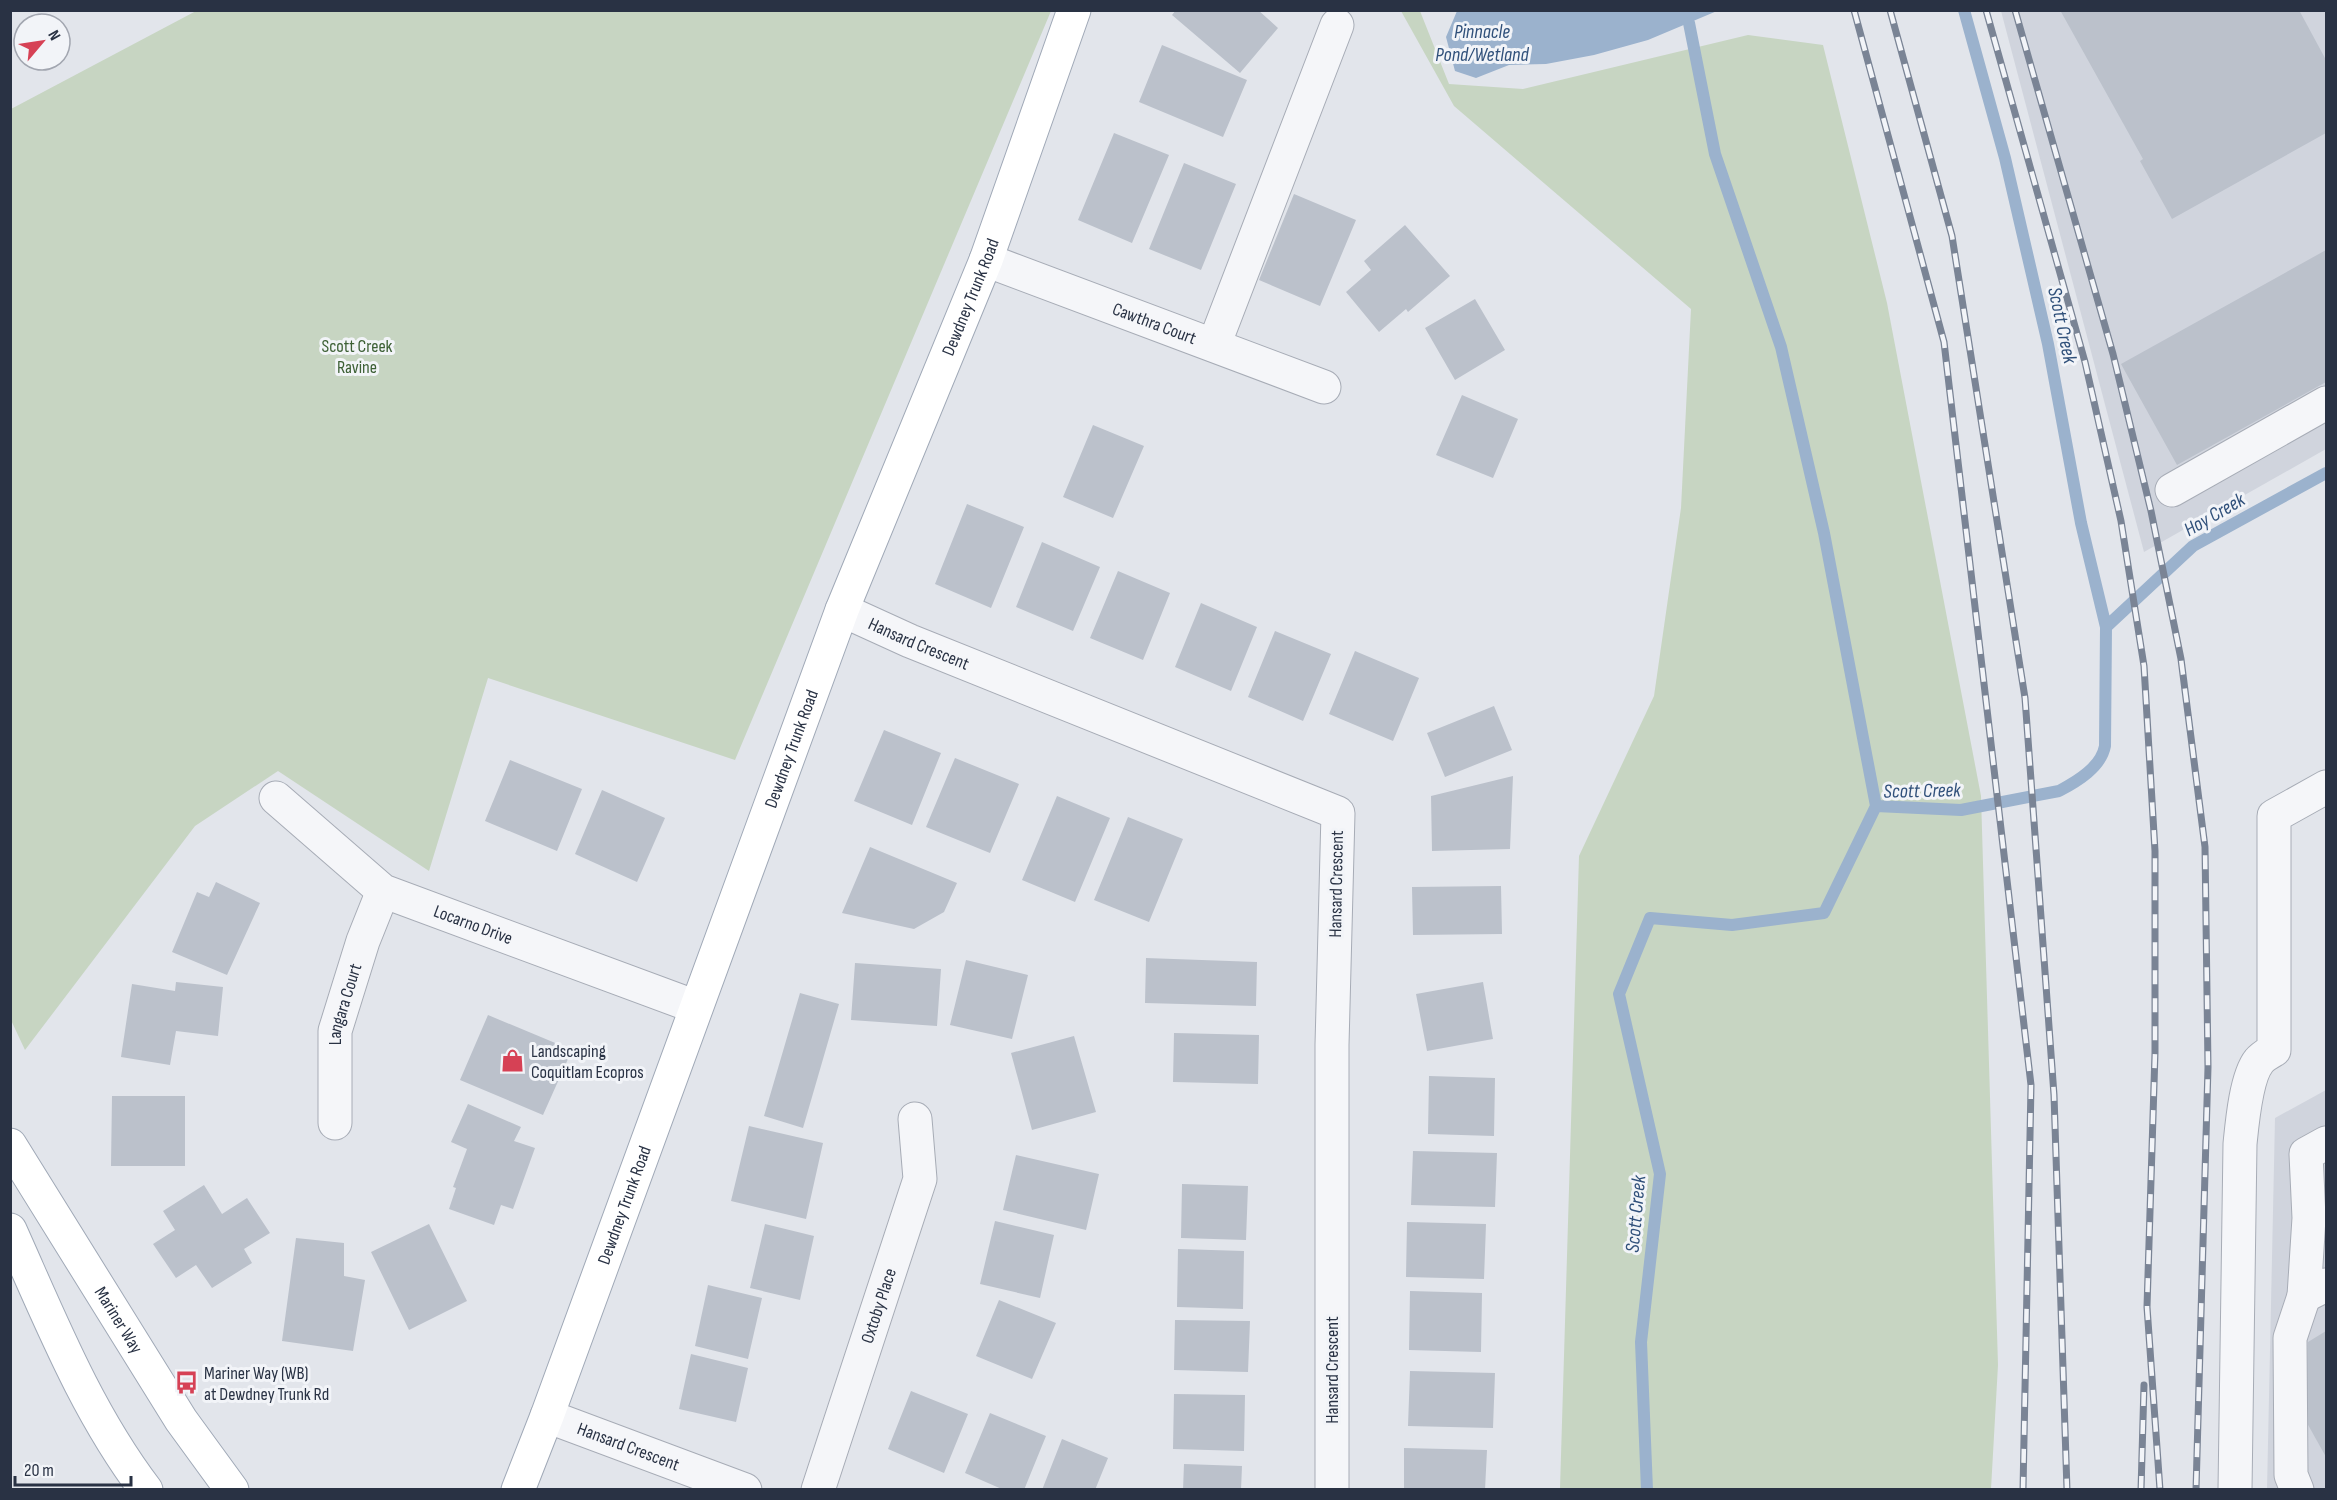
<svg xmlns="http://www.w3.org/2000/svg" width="2337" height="1500" viewBox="0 0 2337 1500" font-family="'Sofia Sans Condensed',sans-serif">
<rect width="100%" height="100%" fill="#e2e5eb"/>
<!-- built -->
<path fill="#d0d4dd" d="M 2001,11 L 2326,11 L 2326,449 L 2144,552 Z
M 2326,1090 L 2326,1489 L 2267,1490 L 2275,1118 Z"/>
<!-- green -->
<path fill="#c7d5c2" d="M 196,11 L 1051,11 L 735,760 L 488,678 L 429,871 L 278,771 L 195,826 L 25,1050 L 10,1018 L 11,109 Z
M 1401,11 L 1420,11 L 1449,84 L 1523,89 L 1748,35 L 1823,45 L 1887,303 L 1981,796 L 1998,1365 L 1991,1489 L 1560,1489 L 1579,856 L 1654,696 L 1681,508 L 1691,309 L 1454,106 Z"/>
<!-- water -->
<path fill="#9bb2cd" d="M 1457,11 L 1457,10 L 1717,11 L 1648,40 L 1594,55 L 1546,64 L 1509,65 L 1476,78 L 1455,71 L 1446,37 Z"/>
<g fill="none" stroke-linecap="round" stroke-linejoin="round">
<!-- stream -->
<path stroke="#9bb2cd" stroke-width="12" d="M 1689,23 L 1715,154 L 1781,347 L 1824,533 L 1876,806
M 2106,627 L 2193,546 L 2326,473
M 1876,806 L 1961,810 L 2059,791 C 2078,781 2101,767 2105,746 L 2106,627 L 2081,523 L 2048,344 L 2005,158 L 1964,10
M 1647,1490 L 1641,1342 L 1660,1174 L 1619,994 L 1650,918 L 1732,925 L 1824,913 L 1876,806"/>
</g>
<!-- building -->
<path fill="#bbc1cb" d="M 1176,10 L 1258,10 L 1278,28 L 1240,73 L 1172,15 Z
M 2060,10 L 2299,10 L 2326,60 L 2326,133 L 2172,219 L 2140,161 L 2143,159 Z
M 1162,45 L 1247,80 L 1223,137 L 1139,102 Z
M 1114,133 L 1169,155 L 1132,243 L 1078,220 Z
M 1184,163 L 1236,184 L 1201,270 L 1149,249 Z
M 1294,194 L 1356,220 L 1320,306 L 1259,280 Z
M 1405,225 L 1450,276 L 1408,312 L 1406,309 L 1379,332 L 1346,292 L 1371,270 L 1364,261 Z
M 2326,250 L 2326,382 L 2177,465 L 2121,364 Z
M 1475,299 L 1505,350 L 1455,380 L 1425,328 Z
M 1462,395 L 1518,419 L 1493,478 L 1436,455 Z
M 1093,425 L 1144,446 L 1113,518 L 1063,497 Z
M 967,504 L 1024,527 L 991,608 L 935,584 Z
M 1042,542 L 1100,567 L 1073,631 L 1016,607 Z
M 1118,571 L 1170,593 L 1143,660 L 1090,638 Z
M 1201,603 L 1257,627 L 1231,691 L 1175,667 Z
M 1275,631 L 1331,654 L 1303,721 L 1248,697 Z
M 1355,651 L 1419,678 L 1393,741 L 1329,714 Z
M 1494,706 L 1512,750 L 1445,777 L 1427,733 Z
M 884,730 L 941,753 L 912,825 L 854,801 Z
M 955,758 L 1019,784 L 990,853 L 926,827 Z
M 510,760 L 582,789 L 557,851 L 485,821 Z
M 1513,776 L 1510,849 L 1432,851 L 1431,796 Z
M 602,790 L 665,818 L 637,882 L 575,854 Z
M 1057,796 L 1110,818 L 1075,902 L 1022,880 Z
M 1128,817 L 1183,839 L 1149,922 L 1094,900 Z
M 870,847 L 957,883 L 944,912 L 914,929 L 842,913 Z
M 216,882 L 260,903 L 227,975 L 172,952 L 197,892 L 209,897 Z
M 1501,886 L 1502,934 L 1413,935 L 1412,887 Z
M 1146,958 L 1257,962 L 1256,1006 L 1145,1003 Z
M 966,960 L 1028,975 L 1012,1039 L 950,1025 Z
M 855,963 L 941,969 L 937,1026 L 851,1020 Z
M 176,982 L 223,987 L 218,1036 L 176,1031 L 170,1065 L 121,1057 L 132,984 L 175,991 Z
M 1483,982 L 1493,1039 L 1427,1051 L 1416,994 Z
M 800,993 L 839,1004 L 803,1128 L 764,1116 Z
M 488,1015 L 572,1050 L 543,1115 L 460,1080 Z
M 1174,1033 L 1259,1035 L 1258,1084 L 1173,1082 Z
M 1074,1036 L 1096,1112 L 1032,1130 L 1011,1053 Z
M 1429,1076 L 1495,1078 L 1494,1136 L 1428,1134 Z
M 112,1096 L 185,1096 L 185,1166 L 111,1166 Z
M 468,1104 L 521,1127 L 514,1141 L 535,1148 L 513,1209 L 501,1205 L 494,1225 L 449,1209 L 456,1188 L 453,1187 L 467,1149 L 451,1142 Z
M 749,1126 L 823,1143 L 806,1219 L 731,1201 Z
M 1413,1151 L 1497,1153 L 1495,1207 L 1411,1205 Z
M 1016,1155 L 1099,1174 L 1086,1230 L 1003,1210 Z
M 1182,1184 L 1248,1186 L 1246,1240 L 1181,1238 Z
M 204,1185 L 222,1214 L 247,1198 L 270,1233 L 244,1249 L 252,1263 L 212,1288 L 196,1265 L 176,1278 L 153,1244 L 175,1230 L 163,1211 Z
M 995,1221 L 1054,1235 L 1040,1298 L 980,1284 Z
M 1407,1222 L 1486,1224 L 1484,1279 L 1406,1277 Z
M 429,1224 L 467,1301 L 409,1330 L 371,1252 Z
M 765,1224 L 814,1236 L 800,1300 L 750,1288 Z
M 296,1238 L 344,1243 L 344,1276 L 365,1280 L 353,1351 L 282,1341 Z
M 1178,1249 L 1244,1251 L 1243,1309 L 1177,1307 Z
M 708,1285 L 762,1298 L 748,1359 L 695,1346 Z
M 1410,1291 L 1482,1293 L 1481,1352 L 1409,1350 Z
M 999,1300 L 1056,1323 L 1032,1379 L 976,1356 Z
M 1175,1320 L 1250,1321 L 1248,1372 L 1174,1370 Z
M 2326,1331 L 2326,1457 L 2307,1423 L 2308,1342 Z
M 691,1354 L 748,1368 L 736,1422 L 679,1409 Z
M 1410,1371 L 1495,1373 L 1493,1428 L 1408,1426 Z
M 911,1391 L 968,1414 L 944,1473 L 888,1449 Z
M 1174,1394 L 1245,1395 L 1244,1451 L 1173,1449 Z
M 990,1413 L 1046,1436 L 1024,1490 L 1004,1490 L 965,1473 Z
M 1062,1439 L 1108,1458 L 1095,1490 L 1042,1490 Z
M 1404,1448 L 1487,1450 L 1485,1490 L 1404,1490 Z
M 1184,1464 L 1242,1466 L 1241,1490 L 1183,1490 Z"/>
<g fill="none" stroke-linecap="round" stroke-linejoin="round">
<defs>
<g id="minor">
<path id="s1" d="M 986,260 L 1324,387"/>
<path d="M 1214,345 L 1337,25"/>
<path d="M 2172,490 L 2326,403"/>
<path id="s2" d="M 842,610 L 910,641 L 1338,813 L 1332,1045 L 1332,1490"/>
<path id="s3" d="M 276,798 L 383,891 L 696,1007"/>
<path id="s4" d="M 335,1123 L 335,1031 L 363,941 L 383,891"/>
<path d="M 2326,1143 L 2306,1154 L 2309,1218 L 2304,1296 L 2326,1285"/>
<path id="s5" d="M 547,1416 L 745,1490"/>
<path id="s6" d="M 818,1490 L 920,1179 L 915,1119"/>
<path d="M 2235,1490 L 2240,1144 C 2242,1124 2246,1077 2259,1061 C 2262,1057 2269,1053 2274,1050 L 2274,816 L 2326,787"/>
<path d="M 2297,1490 L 2291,1475 L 2290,1338 L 2304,1296"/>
</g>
<g id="major">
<path id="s7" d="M 10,1145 L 181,1420 L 232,1490"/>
<path d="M 10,1230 C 50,1319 86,1411 146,1490"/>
<path id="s8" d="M 518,1490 L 547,1416 L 842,610 L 986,260 L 1074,10"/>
</g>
</defs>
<!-- minor casing -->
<use href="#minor" stroke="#a7acb6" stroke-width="35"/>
<!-- major casing -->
<use href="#major" stroke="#a0a9b7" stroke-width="35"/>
<!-- minor -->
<use href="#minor" stroke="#f5f6f9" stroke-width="33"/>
<!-- major -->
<use href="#major" stroke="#fff" stroke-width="33"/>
<defs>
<path id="rail" d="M 1854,10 L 1944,342 L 2031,1085 L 2023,1490
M 1890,10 L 1952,236 L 2025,698 L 2054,1095 L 2067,1490
M 1986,10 L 2085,362 L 2121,521 L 2144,666 L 2155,851 L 2155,1053 L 2147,1307 L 2160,1490
M 2015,10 L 2113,354 L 2151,511 L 2181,659 L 2205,847 L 2208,1067 L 2196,1490
M 2141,1490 L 2144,1385"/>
</defs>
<!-- rail casing -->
<use href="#rail" stroke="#7a8495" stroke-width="7"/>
<!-- rail -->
<use href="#rail" stroke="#f2f4f8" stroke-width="4.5" stroke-dasharray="14" stroke-linecap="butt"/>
</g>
<!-- icons -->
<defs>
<symbol id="shop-bare" viewBox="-9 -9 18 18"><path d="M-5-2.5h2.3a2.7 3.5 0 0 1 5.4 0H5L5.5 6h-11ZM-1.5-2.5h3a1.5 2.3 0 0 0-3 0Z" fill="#d64155" stroke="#f2f4f8" stroke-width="2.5" paint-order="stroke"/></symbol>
<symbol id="bus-bare" viewBox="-9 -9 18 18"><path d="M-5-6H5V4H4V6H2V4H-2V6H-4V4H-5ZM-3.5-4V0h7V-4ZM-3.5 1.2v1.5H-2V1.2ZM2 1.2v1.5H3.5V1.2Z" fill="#d64155" stroke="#f2f4f8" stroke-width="2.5" paint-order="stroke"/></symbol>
</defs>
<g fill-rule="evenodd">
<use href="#shop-bare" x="496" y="1044" width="33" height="33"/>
<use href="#bus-bare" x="170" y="1366" width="33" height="33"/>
</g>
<g text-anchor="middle" stroke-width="6" stroke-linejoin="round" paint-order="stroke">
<!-- street labels -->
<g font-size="18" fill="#293244" stroke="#f2f4f8">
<text dy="6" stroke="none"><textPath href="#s8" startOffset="1276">Dewdney Trunk Road</textPath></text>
<text dy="6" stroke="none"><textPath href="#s1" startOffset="180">Cawthra Court</textPath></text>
<text dy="6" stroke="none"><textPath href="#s2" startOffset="84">Hansard Crescent</textPath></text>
<text dy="6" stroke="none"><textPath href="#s8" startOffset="790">Dewdney Trunk Road</textPath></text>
<text transform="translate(1336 884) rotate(-89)" y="6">Hansard Crescent</text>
<text dy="6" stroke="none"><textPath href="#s3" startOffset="238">Locarno Drive</textPath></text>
<text dy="6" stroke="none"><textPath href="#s4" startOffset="120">Langara Court</textPath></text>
<text dy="6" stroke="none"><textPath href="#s8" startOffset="304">Dewdney Trunk Road</textPath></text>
<text dy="6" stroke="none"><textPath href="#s6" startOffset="194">Oxtoby Place</textPath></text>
<text dy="6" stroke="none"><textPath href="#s7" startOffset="206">Mariner Way</textPath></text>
<text transform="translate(1332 1370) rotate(-90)" y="6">Hansard Crescent</text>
<text dy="6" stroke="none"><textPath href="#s5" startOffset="87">Hansard Crescent</textPath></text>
</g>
<!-- park labels -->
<g font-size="18" fill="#3d6035" stroke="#f2f4f8">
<text x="357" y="352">Scott Creek<tspan x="357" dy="21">Ravine</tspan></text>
</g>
<!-- poi labels -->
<g font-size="18" fill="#293244" stroke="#f2f4f8" text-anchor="start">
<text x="531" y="1057">Landscaping<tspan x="531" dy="21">Coquitlam Ecopros</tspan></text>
<text x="204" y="1379">Mariner Way (WB)<tspan x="204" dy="21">at Dewdney Trunk Rd</tspan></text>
</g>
<!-- water labels -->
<g font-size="20" font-style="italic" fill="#30507a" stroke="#f2f4f8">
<text x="1482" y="38">Pinnacle<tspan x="1482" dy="23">Pond/Wetland</tspan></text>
<text transform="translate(2063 325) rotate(78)" y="7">Scott Creek</text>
<text transform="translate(2214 514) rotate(-30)" y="7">Hoy Creek</text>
<text transform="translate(1922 790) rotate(-1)" y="7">Scott Creek</text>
<text transform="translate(1635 1214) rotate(-85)" y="7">Scott Creek</text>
</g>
</g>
<!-- border -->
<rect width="2337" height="1500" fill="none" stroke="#293244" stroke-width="24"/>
<!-- north arrow -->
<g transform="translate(42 42) rotate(61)"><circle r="28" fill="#f2f4f8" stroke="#a2a6b0" stroke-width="1.5"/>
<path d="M0-4.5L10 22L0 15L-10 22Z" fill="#d64155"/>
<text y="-9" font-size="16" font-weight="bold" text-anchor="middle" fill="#293244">N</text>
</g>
<!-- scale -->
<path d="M15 1476v9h116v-9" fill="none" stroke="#293244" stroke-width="3"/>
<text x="24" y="1476" font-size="18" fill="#293244" stroke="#f2f4f8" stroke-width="4.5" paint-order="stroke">20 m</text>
</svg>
